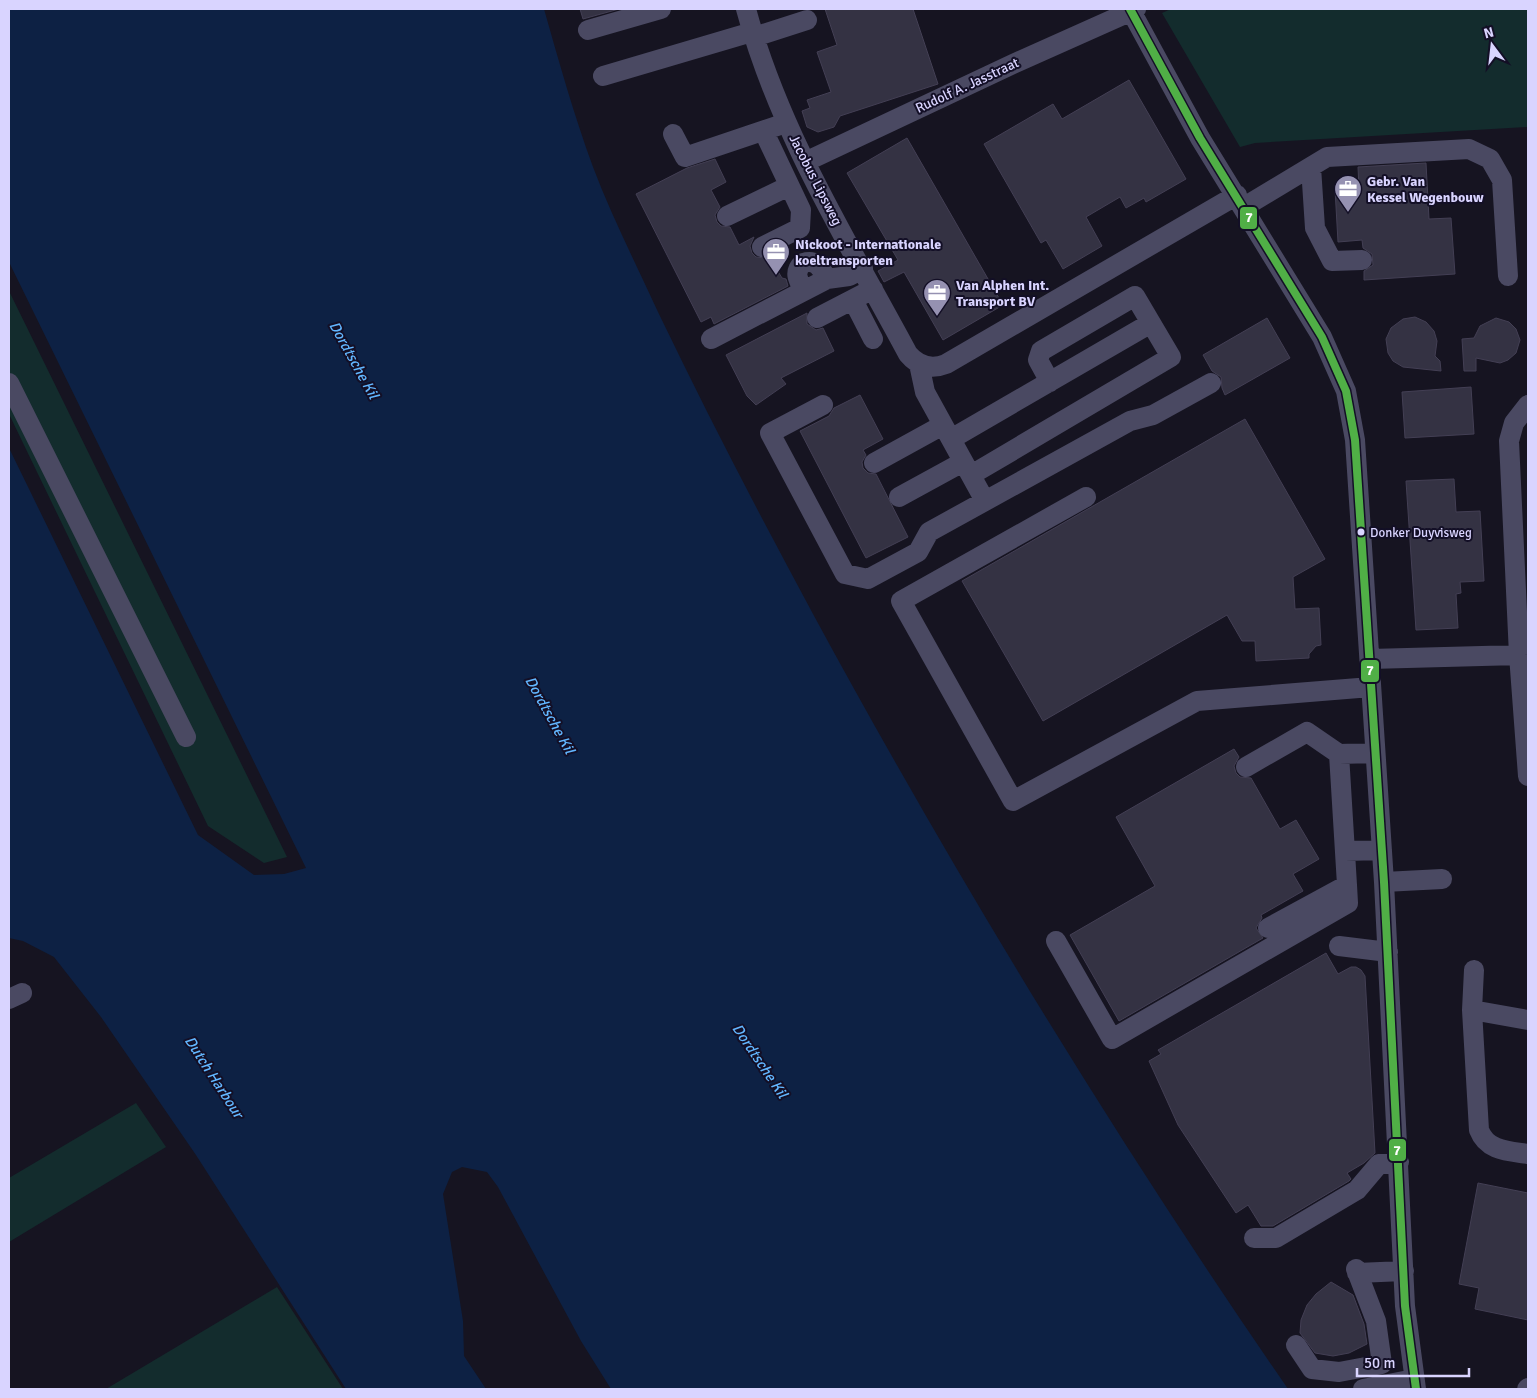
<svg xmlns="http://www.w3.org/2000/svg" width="1537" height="1398" viewBox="0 0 1537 1398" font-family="Signika,sans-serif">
<rect width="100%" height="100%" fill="#161421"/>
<!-- green -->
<path fill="#132c2d" d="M 1171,9 L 1528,9 L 1528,127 L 1255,143 L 1240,147 L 1162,13 Z
M 9,291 L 287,857 L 264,863 L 208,826 L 9,414 Z
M 136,1103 L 166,1147 L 9,1242 L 9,1178 Z
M 277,1287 L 343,1389 L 106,1389 Z"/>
<!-- water -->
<path fill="#0d2144" d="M 9,9 L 544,9 C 559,62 574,115 593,167 C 612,217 636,264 658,312 C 707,414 759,514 813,614 C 958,881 1116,1140 1288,1389 L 611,1389 L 581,1341 L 498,1187 L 487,1172 L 462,1167 L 452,1172 L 443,1194 L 463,1321 L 464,1356 L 486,1389 L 346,1389 L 196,1155 L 101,1017 L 54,957 L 23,941 L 9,938 L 9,448 L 198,835 L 254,875 L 284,874 L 306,868 L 9,262 Z"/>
<!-- building -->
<path fill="#343243" stroke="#433f54" d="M 580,9 L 619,9 L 583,19 Z
M 825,9 L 913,9 L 938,84 L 840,116 L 834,127 L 818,132 L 807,127 L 802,111 L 810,108 L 807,100 L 831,92 L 817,52 L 837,45 Z
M 1129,80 L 1186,179 L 1146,202 L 1144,198 L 1126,208 L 1120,197 L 1086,217 L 1102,246 L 1063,269 L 1046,240 L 1041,243 L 984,144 L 1053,104 L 1062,119 Z
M 907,138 L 1003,305 L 943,340 L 904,272 L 884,282 L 878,271 L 898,260 L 847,173 Z
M 715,159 L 726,182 L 711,190 L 720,207 L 715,215 L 717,222 L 721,226 L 730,227 L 739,245 L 754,237 L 750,246 L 752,253 L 756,257 L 765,258 L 772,271 L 776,268 L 782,278 L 786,279 L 788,286 L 714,324 L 711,317 L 701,322 L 636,194 L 687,168 Z
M 1426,163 L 1429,219 L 1451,218 L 1455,274 L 1364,280 L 1364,271 L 1373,265 L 1372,254 L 1363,248 L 1362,240 L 1338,242 L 1335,189 L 1359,188 L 1358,167 Z
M 807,313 L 807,324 L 816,330 L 823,328 L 834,351 L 781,378 L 786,384 L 756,405 L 747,396 L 726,355 Z
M 1415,317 L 1426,322 L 1434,331 L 1437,341 L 1435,356 L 1440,361 L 1441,371 L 1403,367 L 1393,361 L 1388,353 L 1386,339 L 1391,328 L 1403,319 Z
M 1267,318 L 1290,358 L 1225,395 L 1222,388 L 1221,377 L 1212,371 L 1203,355 Z
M 1496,318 L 1509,322 L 1516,329 L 1520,340 L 1516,353 L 1508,360 L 1500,363 L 1476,358 L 1476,371 L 1464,371 L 1462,339 L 1474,338 L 1480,326 Z
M 1471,387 L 1474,434 L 1405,438 L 1402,392 Z
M 860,395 L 883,439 L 863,450 L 866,455 L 862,462 L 863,468 L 868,473 L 876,474 L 908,537 L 866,558 L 800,431 L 829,416 L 834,408 Z
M 1245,419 L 1325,559 L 1293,577 L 1295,609 L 1319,608 L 1321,645 L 1316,646 L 1309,654 L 1309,658 L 1256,661 L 1255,641 L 1242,641 L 1227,615 L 1043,721 L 962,581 Z
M 1454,479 L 1456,512 L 1480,511 L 1484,581 L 1460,582 L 1461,593 L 1456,594 L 1458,628 L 1416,630 L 1406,481 Z
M 1234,749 L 1239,757 L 1234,766 L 1236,773 L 1240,777 L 1251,778 L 1280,829 L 1296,820 L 1319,859 L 1293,874 L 1303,891 L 1261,915 L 1262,918 L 1256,928 L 1263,938 L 1119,1021 L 1070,935 L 1155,886 L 1116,817 Z
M 1326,953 L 1338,974 L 1351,967 L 1356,967 L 1361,970 L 1365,976 L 1375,1153 L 1364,1163 L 1347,1173 L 1351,1179 L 1349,1181 L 1273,1226 L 1261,1226 L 1248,1205 L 1236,1213 L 1178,1125 L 1149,1061 L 1161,1054 L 1158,1050 Z
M 1478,1183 L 1528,1193 L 1528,1320 L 1475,1309 L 1479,1288 L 1459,1284 Z
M 1331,1282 L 1353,1295 L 1364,1324 L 1367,1344 L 1349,1353 L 1333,1356 L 1315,1353 L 1300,1333 L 1301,1320 L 1307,1305 L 1316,1294 Z"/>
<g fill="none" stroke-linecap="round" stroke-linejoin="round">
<!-- minor -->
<path stroke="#4a4962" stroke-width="20" d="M 746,9 C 779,132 848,242 908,354 C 918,366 931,370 946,364 L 1237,195
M 1130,9 L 1200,138 L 1322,337 L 1346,391 L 1355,440 L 1384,882 L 1405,1306 L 1416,1389
M 588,30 L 661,9
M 754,37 L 807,20
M 603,76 L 752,32
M 673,134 L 685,157 L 777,126
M 805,162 L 1013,64 L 1136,9
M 1311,167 L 1315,228 L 1332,261 L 1362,260
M 1244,207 L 1327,157 L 1469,149 L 1490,159 L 1502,180 L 1508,276
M 727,216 L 789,186
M 762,247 L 800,228 L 801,210 L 764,132
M 804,291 C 798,280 793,272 803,263 C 817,259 821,268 827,279
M 853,300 L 873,339
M 817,318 L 873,289
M 711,339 L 827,279 L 849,276 L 863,269
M 919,364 L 925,392 L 985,501
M 9,383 L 186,737
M 823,405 L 770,433 L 845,574 L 868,579 L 918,552 L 929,532 L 1130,421 L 1153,415 L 1211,383
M 1528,405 L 1514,423 L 1509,441 L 1519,655 L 1528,776
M 951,439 L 1151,323
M 874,463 L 943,425
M 971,475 L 1171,357 L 1135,296 L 1041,351 L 1038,360 L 1050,382
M 899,497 L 963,462
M 1086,497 L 901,601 L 1013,801 L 1197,701 L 1371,687
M 1370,659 L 1519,655
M 1339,754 L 1375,753
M 1246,767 L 1307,732 L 1339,754 L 1347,885 L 1268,928
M 1345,851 L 1382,850
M 1384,882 L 1442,879
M 1056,941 L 1112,1039 L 1348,903 L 1347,885
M 1339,946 L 1388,952
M 1474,970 L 1472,1010 L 1479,1130 C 1487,1151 1508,1151 1528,1154
M 9,999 L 22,993
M 1472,1010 L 1528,1020
M 1254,1238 L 1276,1238 L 1357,1190 L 1379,1164 L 1399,1162
M 1357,1273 L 1404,1271
M 1296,1345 L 1312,1369 L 1339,1372 L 1382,1364 L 1376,1321 L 1356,1269
M 1363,1389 L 1414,1379
M 1527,1389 L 1528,1388"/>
<defs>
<path id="bus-1" d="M 1130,9 L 1200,138 L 1322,337 L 1346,391 L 1355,440 L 1384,882 L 1405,1306 L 1416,1389"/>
</defs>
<!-- bus-1 casing -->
<use href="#bus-1" stroke="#130f26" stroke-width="11"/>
<!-- bus-1 -->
<use href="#bus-1" stroke="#50af46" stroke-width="8"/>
</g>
<!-- icons -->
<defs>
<symbol id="office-pin" viewBox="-11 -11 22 30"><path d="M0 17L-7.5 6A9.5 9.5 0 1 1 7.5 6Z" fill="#9591b1" stroke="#130f26"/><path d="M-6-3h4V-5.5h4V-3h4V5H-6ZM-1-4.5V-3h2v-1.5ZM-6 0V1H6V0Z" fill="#fff"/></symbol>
</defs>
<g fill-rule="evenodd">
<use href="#office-pin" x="1332" y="173" width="32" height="43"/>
<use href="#office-pin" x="760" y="236" width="32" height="43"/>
<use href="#office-pin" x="921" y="277" width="32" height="43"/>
</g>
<!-- markers -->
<circle fill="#d9d4ff" stroke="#130f26" stroke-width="2" cx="1361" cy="532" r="4.5"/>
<g text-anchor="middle" stroke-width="4" stroke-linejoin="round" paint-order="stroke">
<!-- bus labels -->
<g font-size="13" fill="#d9d4ff" stroke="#130f26" text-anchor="start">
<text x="1370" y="537">Donker Duyvisweg</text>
</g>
<!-- street labels -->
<g font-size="14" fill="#d9d4ff" stroke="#130f26">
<text transform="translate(967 85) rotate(-25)" y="5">Rudolf A. Jasstraat</text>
<text transform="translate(816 180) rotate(63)" y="5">Jacobus Lipsweg</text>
</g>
<!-- poi labels -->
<g font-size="14" font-weight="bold" fill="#d9d4ff" stroke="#130f26" text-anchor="start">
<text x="1367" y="186">Gebr. Van<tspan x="1367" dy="16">Kessel Wegenbouw</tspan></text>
<text x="795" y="249">Nickoot - Internationale<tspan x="795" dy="16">koeltransporten</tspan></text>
<text x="956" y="290">Van Alphen Int.<tspan x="956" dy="16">Transport BV</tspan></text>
</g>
<!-- water labels -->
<g font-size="15" font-style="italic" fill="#62b6ff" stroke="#130f26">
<text transform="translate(354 360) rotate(61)" y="5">Dordtsche Kil</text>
<text transform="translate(550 715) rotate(61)" y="5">Dordtsche Kil</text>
<text transform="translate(760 1061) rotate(56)" y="5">Dordtsche Kil</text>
<text transform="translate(214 1077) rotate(57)" y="5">Dutch Harbour</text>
</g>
</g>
<g stroke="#130f26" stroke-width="2">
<rect x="1239" y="206" width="19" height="24" rx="5" fill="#50af46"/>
<rect x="1360" y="659" width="20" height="24" rx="5" fill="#50af46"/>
<rect x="1388" y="1138" width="19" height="24" rx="5" fill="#50af46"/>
</g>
<g font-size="14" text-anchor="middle" font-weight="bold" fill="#fff">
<text x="1249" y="222">7</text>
<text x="1370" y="675">7</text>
<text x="1397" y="1155">7</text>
</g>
<!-- border -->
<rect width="1537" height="1398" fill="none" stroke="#d9d4ff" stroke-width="20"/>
<!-- north arrow -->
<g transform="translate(1492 45) rotate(345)" stroke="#130f26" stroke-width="4" paint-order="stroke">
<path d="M0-4L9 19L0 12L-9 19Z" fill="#d9d4ff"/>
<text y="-8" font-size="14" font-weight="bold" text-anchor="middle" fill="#d9d4ff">N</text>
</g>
<!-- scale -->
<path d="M1357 1368v8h112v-8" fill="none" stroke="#d9d4ff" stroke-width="2.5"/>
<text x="1364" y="1368" font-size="15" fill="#d9d4ff" stroke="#130f26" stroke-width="4" paint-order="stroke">50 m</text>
</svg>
